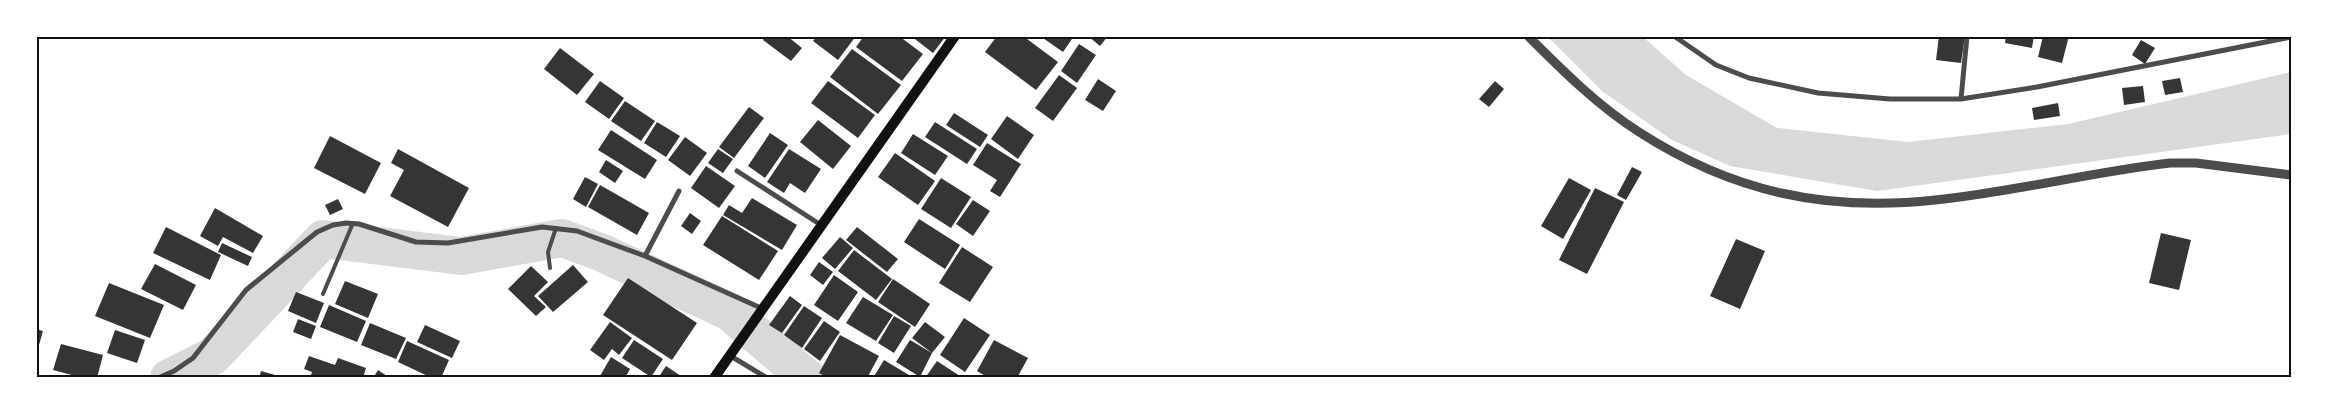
<svg xmlns="http://www.w3.org/2000/svg" width="2327" height="414" viewBox="0 0 2327 414" font-family="Barlow,sans-serif">
<rect width="100%" height="100%" fill="#fff"/>
<!-- water -->
<path fill="#d9d9d9" d="M 1547,36 L 1642,36 L 1686,75 L 1777,128 L 1908,142 L 2068,124 L 2291,72 L 2291,134 L 1877,191 L 1730,166 L 1672,140 L 1602,91 Z"/>
<g fill="none" stroke-linecap="round" stroke-linejoin="round">
<!-- river -->
<path stroke="#d9d9d9" stroke-width="38" d="M 169,378 L 213,356 L 323,239 L 461,256 L 562,238 L 600,252 L 730,312 L 807,378"/>
</g>
<!-- building -->
<path fill="#353535" d="M 766,36 L 787,36 L 802,48 L 791,61 L 763,40 Z
M 817,36 L 856,36 L 838,60 L 813,41 Z
M 864,36 L 899,36 L 923,54 L 902,81 L 856,47 Z
M 911,36 L 946,36 L 933,53 Z
M 997,36 L 1023,36 L 1058,62 L 1036,90 L 985,52 Z
M 1040,36 L 1074,36 L 1063,52 Z
M 1088,36 L 1108,36 L 1100,46 Z
M 1939,36 L 1965,36 L 1961,63 L 1936,60 Z
M 2006,36 L 2034,36 L 2032,48 L 2005,43 Z
M 2043,36 L 2069,36 L 2062,63 L 2038,57 Z
M 2141,40 L 2155,48 L 2145,64 L 2132,55 Z
M 1079,44 L 1096,55 L 1077,83 L 1061,71 Z
M 560,48 L 594,74 L 577,95 L 544,69 Z
M 852,49 L 901,85 L 878,114 L 830,77 Z
M 1059,75 L 1077,88 L 1053,121 L 1035,108 Z
M 2180,78 L 2183,92 L 2165,95 L 2162,81 Z
M 1098,79 L 1116,91 L 1103,111 L 1085,100 Z
M 600,81 L 624,98 L 609,119 L 585,102 Z
M 828,81 L 875,115 L 858,138 L 811,103 Z
M 1495,81 L 1504,89 L 1489,107 L 1479,99 Z
M 2143,86 L 2145,102 L 2124,105 L 2122,88 Z
M 625,101 L 655,121 L 641,141 L 611,121 Z
M 2058,103 L 2060,116 L 2034,120 L 2032,108 Z
M 749,107 L 764,118 L 734,158 L 719,147 Z
M 954,113 L 988,135 L 980,147 L 946,125 Z
M 1007,116 L 1034,135 L 1018,159 L 991,139 Z
M 818,120 L 851,146 L 833,169 L 800,142 Z
M 657,122 L 680,136 L 666,157 L 644,143 Z
M 935,122 L 977,149 L 967,164 L 925,137 Z
M 611,130 L 657,160 L 645,179 L 598,150 Z
M 770,133 L 788,145 L 765,178 L 748,166 Z
M 913,134 L 948,156 L 935,175 L 901,153 Z
M 330,136 L 381,163 L 365,194 L 314,168 Z
M 685,137 L 707,153 L 690,176 L 668,160 Z
M 987,143 L 1021,164 L 1000,197 L 990,191 L 997,180 L 973,165 Z
M 398,149 L 469,188 L 448,227 L 390,196 L 404,170 L 391,163 Z
M 718,149 L 733,159 L 723,173 L 708,163 Z
M 789,149 L 821,169 L 805,193 L 790,183 L 784,193 L 767,182 Z
M 895,153 L 935,181 L 918,205 L 878,177 Z
M 606,160 L 623,171 L 615,183 L 599,172 Z
M 706,166 L 735,186 L 719,208 L 691,188 Z
M 1632,167 L 1642,172 L 1626,200 L 1617,195 Z
M 585,177 L 598,184 L 586,207 L 573,199 Z
M 941,178 L 971,197 L 951,228 L 921,209 Z
M 1569,178 L 1591,190 L 1563,239 L 1541,226 Z
M 600,185 L 649,213 L 637,235 L 588,207 Z
M 1595,188 L 1624,202 L 1587,274 L 1559,260 Z
M 752,198 L 797,225 L 782,250 L 723,215 L 729,205 L 742,213 Z
M 338,199 L 343,209 L 330,215 L 325,205 Z
M 973,200 L 990,211 L 973,236 L 956,224 Z
M 215,208 L 263,236 L 253,253 L 223,237 L 218,246 L 200,236 Z
M 690,213 L 701,221 L 692,234 L 681,226 Z
M 722,216 L 778,251 L 759,280 L 703,245 Z
M 919,219 L 960,245 L 945,269 L 904,242 Z
M 166,227 L 221,255 L 210,280 L 153,253 Z
M 857,227 L 898,259 L 887,272 L 846,240 Z
M 2161,233 L 2191,240 L 2179,290 L 2149,283 Z
M 840,237 L 853,248 L 835,269 L 822,258 Z
M 1736,239 L 1765,251 L 1740,309 L 1710,296 Z
M 222,243 L 252,257 L 248,266 L 218,252 Z
M 962,247 L 993,267 L 970,302 L 939,283 Z
M 854,250 L 892,279 L 876,300 L 838,271 Z
M 819,262 L 833,272 L 823,285 L 810,275 Z
M 155,264 L 196,285 L 183,310 L 141,289 Z
M 573,265 L 588,282 L 553,312 L 538,296 Z
M 531,266 L 548,282 L 534,296 L 546,307 L 536,316 L 508,289 Z
M 834,275 L 858,292 L 838,321 L 814,305 Z
M 628,278 L 697,323 L 672,360 L 603,315 Z
M 893,279 L 930,304 L 915,327 L 878,302 Z
M 345,281 L 378,294 L 368,318 L 335,304 Z
M 109,283 L 164,305 L 150,338 L 95,316 Z
M 296,292 L 324,303 L 316,323 L 288,311 Z
M 790,296 L 802,305 L 782,333 L 769,325 Z
M 863,297 L 893,315 L 876,341 L 846,323 Z
M 329,305 L 366,321 L 357,342 L 320,327 Z
M 804,306 L 822,318 L 802,348 L 784,335 Z
M 894,316 L 911,326 L 894,353 L 878,343 Z
M 964,318 L 990,335 L 965,372 L 940,355 Z
M 298,319 L 316,326 L 311,339 L 293,332 Z
M 824,321 L 840,332 L 820,361 L 804,349 Z
M 610,322 L 632,338 L 619,355 L 612,349 L 604,360 L 590,350 Z
M 925,322 L 945,337 L 932,353 L 920,377 L 896,362 L 910,340 L 932,353 L 912,338 Z
M 370,323 L 406,338 L 396,359 L 361,345 Z
M 425,325 L 460,341 L 452,358 L 417,342 Z
M 36,329 L 43,331 L 37,352 L 36,352 Z
M 115,330 L 145,340 L 137,363 L 107,353 Z
M 840,335 L 879,356 L 867,378 L 828,378 L 819,373 Z
M 634,340 L 663,359 L 651,377 L 622,358 Z
M 994,340 L 1028,358 L 1017,378 L 989,378 L 977,371 Z
M 407,341 L 449,360 L 441,378 L 432,378 L 398,362 Z
M 61,344 L 103,355 L 97,378 L 83,378 L 53,370 Z
M 309,356 L 335,365 L 338,358 L 366,368 L 363,378 L 310,378 L 312,372 L 304,369 Z
M 611,357 L 630,369 L 625,378 L 600,376 Z
M 884,360 L 914,378 L 873,378 Z
M 937,361 L 963,378 L 925,378 Z
M 666,366 L 684,378 L 658,378 Z
M 378,370 L 390,378 L 373,378 Z
M 261,371 L 282,377 L 282,378 L 259,378 Z"/>
<g fill="none" stroke-linecap="round" stroke-linejoin="round">
<!-- service -->
<path stroke="#4c4c4c" stroke-width="4" d="M 550,268 L 548,252 L 556,228
M 323,294 L 353,223"/>
<!-- minor -->
<path stroke="#4c4c4c" stroke-width="5" d="M 1674,36 L 1716,65 L 1749,78 L 1818,93 L 1890,99 L 1961,99 L 2037,87 L 2291,37
M 1961,99 L 1967,36
M 737,171 L 821,225
M 645,256 L 679,191
M 729,355 L 767,378
M 158,378 L 174,371 L 193,358 L 246,290 L 317,232 L 333,225 L 346,223 L 359,224 L 416,242 L 448,243 L 542,227 L 577,231 L 645,256 L 761,308"/>
<!-- tertiary -->
<path stroke="#4c4c4c" stroke-width="9" d="M 1528,36 C 1562,70 1598,106 1639,132 C 1732,192 1826,212 1935,200 C 2014,192 2091,172 2170,163 L 2196,163 L 2291,175"/>
<!-- secondary -->
<path stroke="#111" stroke-width="10" d="M 714,378 L 955,36"/>
</g>
<!-- border -->
<rect width="2327" height="414" fill="none" stroke="#ffffff" stroke-width="75"/>
<rect x="38" y="38" width="2252" height="338" fill="none" stroke="#111" stroke-width="2"/>
</svg>
